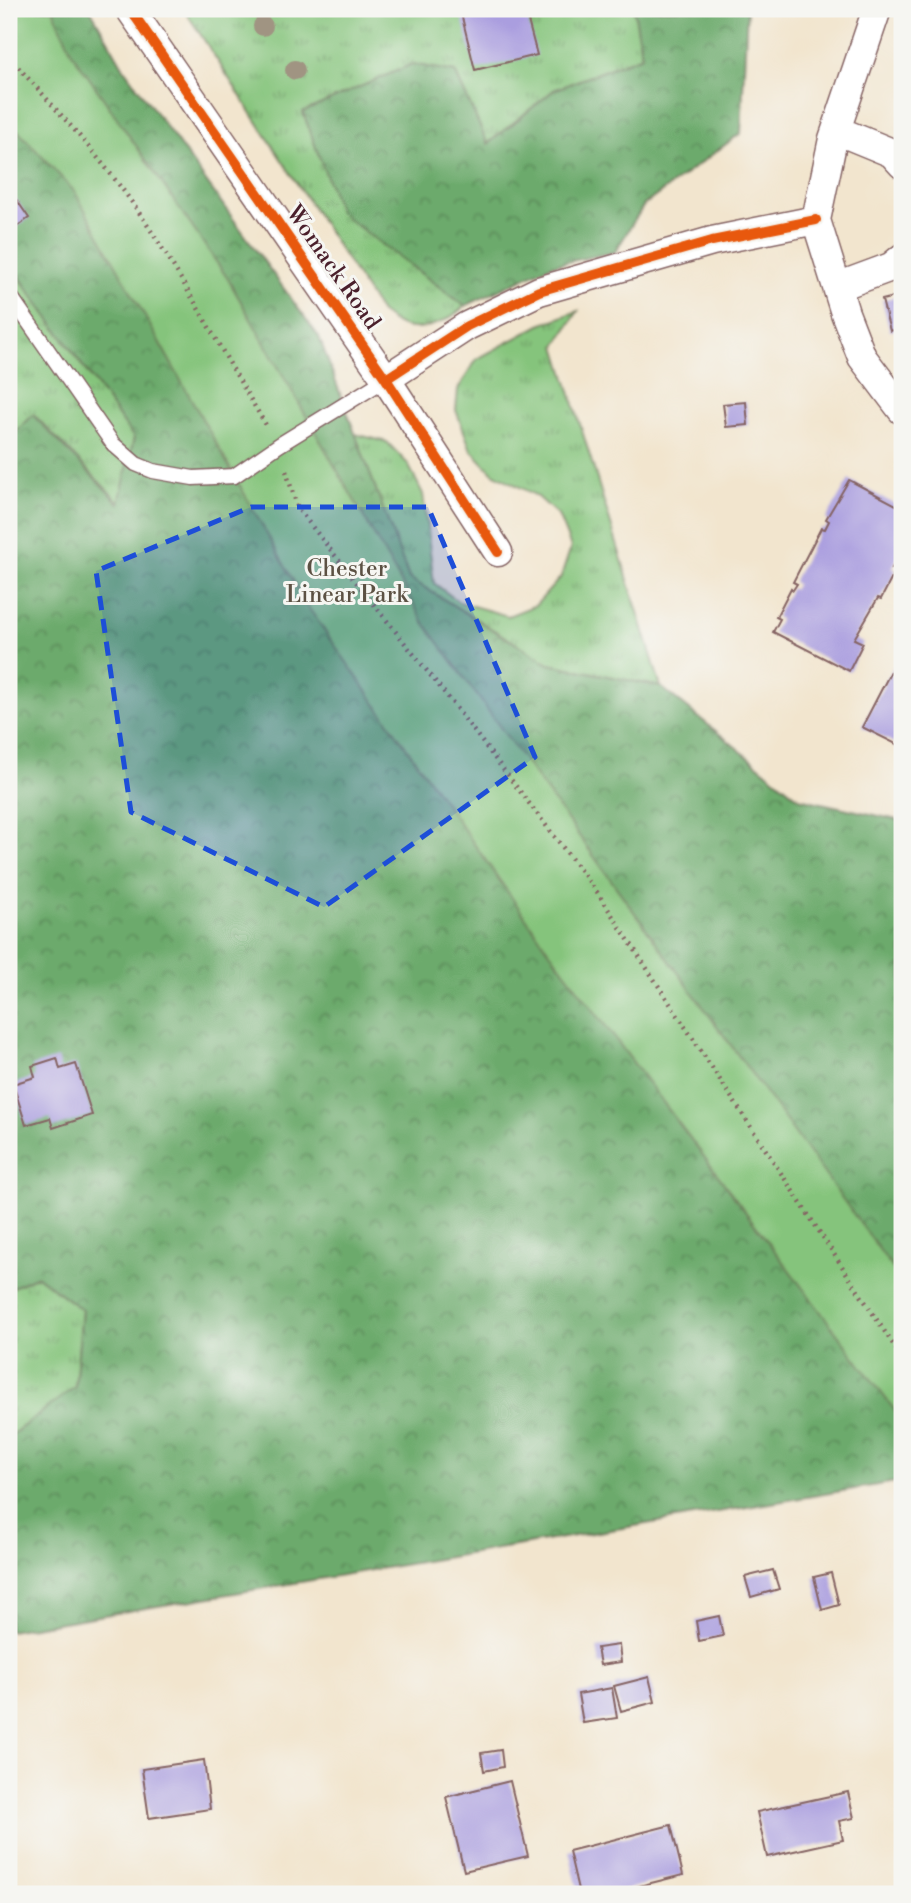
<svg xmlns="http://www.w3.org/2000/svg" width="911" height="1903" viewBox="0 0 911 1903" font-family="'Libre Bodoni',serif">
<defs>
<pattern id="grass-tufts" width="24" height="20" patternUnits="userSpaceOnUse" patternTransform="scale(1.75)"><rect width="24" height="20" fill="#85c47c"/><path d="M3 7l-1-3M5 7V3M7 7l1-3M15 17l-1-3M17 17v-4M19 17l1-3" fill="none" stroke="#6f9f66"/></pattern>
<pattern id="forest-crowns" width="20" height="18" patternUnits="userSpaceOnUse" patternTransform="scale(1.75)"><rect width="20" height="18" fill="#6caa6c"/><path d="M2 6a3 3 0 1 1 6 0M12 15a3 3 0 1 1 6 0" fill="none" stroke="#5b8a59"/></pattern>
</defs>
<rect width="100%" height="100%" fill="#f6f6f2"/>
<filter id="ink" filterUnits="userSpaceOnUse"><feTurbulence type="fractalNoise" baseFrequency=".0143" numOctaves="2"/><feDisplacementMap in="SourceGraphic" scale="14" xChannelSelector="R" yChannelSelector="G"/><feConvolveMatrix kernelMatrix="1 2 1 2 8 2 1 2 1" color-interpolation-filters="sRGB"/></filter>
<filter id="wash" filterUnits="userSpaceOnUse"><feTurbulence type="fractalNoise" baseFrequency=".00686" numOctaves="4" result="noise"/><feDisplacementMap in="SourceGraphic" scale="28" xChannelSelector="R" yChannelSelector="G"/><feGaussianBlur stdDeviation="1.57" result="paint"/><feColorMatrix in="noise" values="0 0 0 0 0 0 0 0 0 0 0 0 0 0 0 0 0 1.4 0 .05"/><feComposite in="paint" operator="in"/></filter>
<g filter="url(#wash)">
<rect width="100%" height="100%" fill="#f2e5ce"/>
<!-- grass -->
<path fill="url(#grass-tufts)" stroke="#687254" stroke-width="2" d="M 184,9 L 634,9 L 642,56 L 554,90 L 487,144 L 455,72 L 413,64 L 303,112 L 340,213 L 465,306 C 450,320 426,332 405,327 C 397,326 388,317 381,313 Z
M 9,263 L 134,438 L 120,503 L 34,415 L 9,439 Z
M 578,311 L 556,346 L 661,687 L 549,664 L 409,578 L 355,434 L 387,442 L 408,464 L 423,494 L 434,583 L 459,602 L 508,616 L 536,605 L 561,577 L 571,547 L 558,515 L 537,496 L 493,473 L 471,450 L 456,410 L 458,389 L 477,359 L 540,325 Z
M 37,1276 L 82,1310 L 75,1387 L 9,1437 L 9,1289 Z"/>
<!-- forest -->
<path fill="url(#forest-crowns)" stroke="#5b644c" stroke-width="2" d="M 9,9 L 90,9 L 125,70 L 319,337 L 409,578 L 549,664 L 661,687 L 799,798 L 902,821 L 902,1481 L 9,1631 L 9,1437 L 75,1387 L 82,1310 L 37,1276 L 9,1289 L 9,439 L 33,415 L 119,503 L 134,438 L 9,262 Z
M 634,9 L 747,9 L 741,133 L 644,205 L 615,252 L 552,265 L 465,306 L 340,213 L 303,112 L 412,64 L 455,72 L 488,144 L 554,90 L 642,56 Z"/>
<!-- park -->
<path fill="#85c47c" stroke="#687254" stroke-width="2" d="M 9,9 L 53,9 L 72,53 L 228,279 L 423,621 L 902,1281 L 902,1420 L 547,948 L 308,607 L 75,192 L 9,121 Z"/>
<g id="blocks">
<!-- building -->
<path fill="#aa9edf" d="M 460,9 L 525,9 L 537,55 L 475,70 Z
M 16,199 L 29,218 L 16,227 L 9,217 L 9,203 Z
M 902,295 L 902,328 L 890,331 L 882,300 Z
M 746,402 L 748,425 L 726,427 L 723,404 Z
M 849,480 L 902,508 L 902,544 L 897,552 L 900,554 L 892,568 L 896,570 L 881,599 L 878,598 L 854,639 L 863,643 L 849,671 L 773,632 L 780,619 L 776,617 L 791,588 L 793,590 L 797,584 L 793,582 L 821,528 L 825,529 L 829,521 L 826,519 Z
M 902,650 L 902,747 L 862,727 Z
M 57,1058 L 60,1069 L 76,1064 L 92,1115 L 53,1128 L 50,1118 L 26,1125 L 13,1084 L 35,1077 L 32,1066 Z
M 773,1570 L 779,1589 L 751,1597 L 745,1577 Z
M 831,1573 L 839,1605 L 822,1610 L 814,1577 Z
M 719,1616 L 723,1636 L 699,1641 L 696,1621 Z
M 619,1645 L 621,1662 L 600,1665 L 597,1648 Z
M 649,1677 L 655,1702 L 621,1711 L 614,1686 Z
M 612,1688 L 617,1718 L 583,1723 L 578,1694 Z
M 501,1750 L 503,1767 L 484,1771 L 481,1753 Z
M 204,1760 L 210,1809 L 149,1818 L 142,1769 Z
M 510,1781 L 528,1856 L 464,1871 L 446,1797 Z
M 848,1792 L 854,1818 L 839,1821 L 843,1840 L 767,1857 L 757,1812 Z
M 671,1825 L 683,1875 L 607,1894 L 579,1894 L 569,1851 Z"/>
</g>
</g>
<g filter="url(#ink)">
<use href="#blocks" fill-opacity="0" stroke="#856464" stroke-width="2"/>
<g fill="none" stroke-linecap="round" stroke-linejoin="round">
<defs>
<path id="lane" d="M 9,294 L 113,444 L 136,464 L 153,471 L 193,478 L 234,476 L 279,445 L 386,379"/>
<path id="street" d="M 130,9 L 386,379 L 498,552
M 877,9 L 833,139 L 816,220 L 845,313 L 862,357 L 902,410
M 836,130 L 892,153 L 902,164
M 837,287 L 891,267 L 902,258
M 386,379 L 467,326 L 539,291 L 712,241 L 816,220"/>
</defs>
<!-- lane casing -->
<use href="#lane" stroke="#856464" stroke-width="17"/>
<!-- street casing -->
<use href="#street" stroke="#856464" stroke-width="31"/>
<!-- path -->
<path stroke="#856464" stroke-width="4.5" stroke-dasharray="2 5" stroke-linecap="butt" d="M 9,57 C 54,107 102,158 140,214 C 186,282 223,355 266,425
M 286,471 L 298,509 L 447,696 L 597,892 L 902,1358"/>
<!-- lane -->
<use href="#lane" stroke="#fff" stroke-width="14"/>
<!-- street -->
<use href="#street" stroke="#fff" stroke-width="28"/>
<defs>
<path id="cycleway" d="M 130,9 L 386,379 L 498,552
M 386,379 L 467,326 L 539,291 L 712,241 L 816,220"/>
</defs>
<!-- cycleway casing -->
<use href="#cycleway" stroke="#f6f6f2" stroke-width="15"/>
<!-- cycleway -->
<use href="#cycleway" stroke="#e8590c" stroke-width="10"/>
</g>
<!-- trees -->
<g fill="#a09482">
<circle cx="263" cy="26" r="10"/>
<circle cx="295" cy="70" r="10"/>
</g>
</g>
<!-- marked area -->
<path fill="#1d4ed8" fill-opacity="0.2" stroke="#1d4ed8" stroke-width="5" stroke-dasharray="14 9" stroke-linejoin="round" d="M 251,507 L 428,507 L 535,757 L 324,907 L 131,812 L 96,571 Z"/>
<g text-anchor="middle" stroke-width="6" stroke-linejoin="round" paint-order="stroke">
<!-- street labels -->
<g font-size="23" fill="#4a1f2b" stroke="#f6f6f2">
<text transform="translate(334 267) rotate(55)" y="8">Womack Road</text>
</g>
<!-- park labels -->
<g font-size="23" fill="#5c5143" stroke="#f6f6f2">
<text x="347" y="576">Chester<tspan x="347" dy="26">Linear Park</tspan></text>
</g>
</g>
<!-- margin -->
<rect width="911" height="1903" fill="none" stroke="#f6f6f2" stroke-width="35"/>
</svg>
